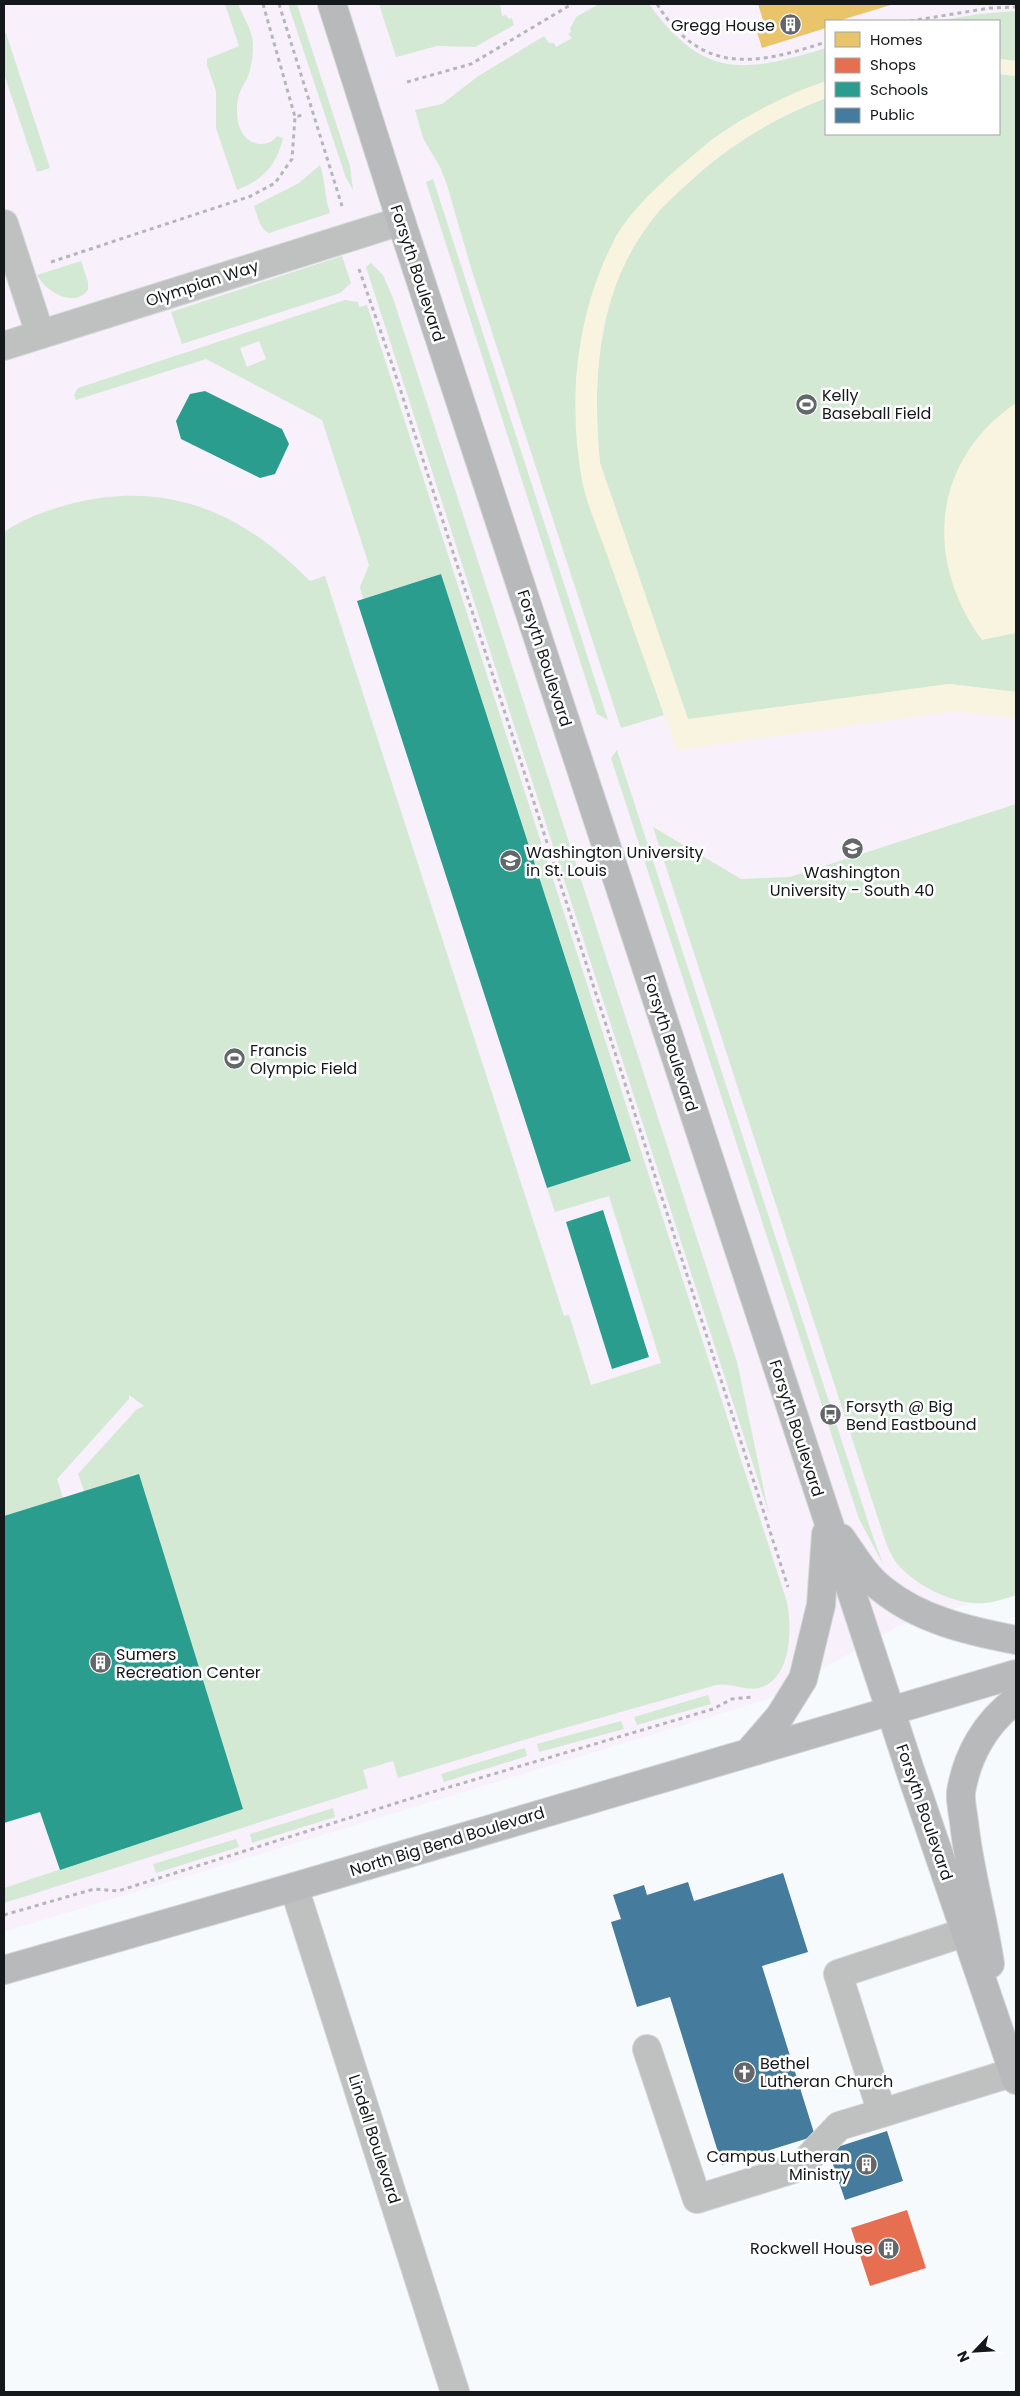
<svg xmlns="http://www.w3.org/2000/svg" width="1020" height="2396" viewBox="0 0 1020 2396" font-family="Poppins,sans-serif">
<rect width="100%" height="100%" fill="#f7fafc"/>
<!-- education -->
<path fill="#f8f0fb" fill-rule="evenodd" d="M 4,4 L 1016,4 L 1016,1589 L 899,1626 L 766,1700 L 4,1932 ZM 826,21 L 999,21 L 999,134 L 826,134 Z"/>
<!-- green -->
<path fill="#d3e9d4" fill-rule="evenodd" d="M 225,4 L 238,4 C 243,17 252,29 253,43 C 253,52 252,62 250,70 C 248,79 242,86 239,95 C 234,112 237,143 261,144 C 268,144 274,141 277,136 L 283,138 C 277,165 263,180 237,190 L 216,128 L 216,91 L 207,65 L 207,59 L 239,46 Z
M 288,4 L 297,4 L 350,166 L 353,190 L 346,178 Z
M 379,4 L 500,4 L 502,16 L 506,15 L 509,19 L 512,18 L 514,25 L 475,47 L 437,46 L 396,57 Z
M 599,4 L 649,4 C 704,80 744,73 826,48 L 826,81 L 767,106 L 738,122 L 711,140 L 647,197 L 616,236 L 596,285 L 586,316 L 576,379 L 582,481 L 664,715 L 621,728 L 471,268 L 447,185 L 440,167 L 423,138 L 415,110 L 442,104 L 477,77 L 544,36 L 549,43 L 554,43 L 556,47 L 572,38 L 568,34 L 571,32 L 570,29 L 576,17 Z
M 1016,11 L 1016,61 L 999,59 L 999,21 L 937,21 L 979,14 Z
M 6,33 L 50,168 L 37,172 L 4,74 L 4,34 Z
M 999,74 L 1016,76 L 1016,692 L 949,684 L 688,720 L 600,463 C 592,382 597,292 649,224 C 662,205 680,191 697,175 C 735,142 778,116 826,98 L 826,134 L 999,134 Z
M 320,165 C 326,183 324,195 330,213 L 269,233 C 259,229 258,216 254,206 L 299,183 Z
M 433,179 L 608,720 L 597,714 L 426,182 Z
M 342,256 L 351,283 L 340,293 L 182,344 L 171,312 Z
M 81,261 L 88,282 L 88,290 C 74,309 45,291 37,275 Z
M 371,263 L 383,275 L 393,298 L 737,1362 L 769,1514 L 366,267 Z
M 345,300 L 358,302 L 359,307 L 367,305 L 385,360 L 786,1599 C 793,1625 792,1680 759,1688 C 744,1691 731,1682 716,1685 L 547,1733 L 398,1778 L 393,1761 L 363,1770 L 368,1788 L 4,1903 L 4,1888 L 243,1809 L 84,1491 L 78,1474 L 136,1410 L 144,1406 L 129,1395 L 129,1399 L 57,1479 L 63,1498 L 4,1516 L 4,532 C 24,518 50,509 74,503 C 169,480 243,513 310,581 L 325,576 L 564,1316 L 569,1315 L 591,1385 L 661,1363 L 609,1196 L 555,1212 L 547,1188 L 631,1160 L 441,574 L 363,599 L 360,587 L 369,565 L 322,420 L 206,359 L 76,400 L 74,395 L 78,388 ZM 259,341 L 266,359 L 247,367 L 240,348 Z
M 617,750 L 872,1534 L 883,1564 L 859,1519 L 611,758 Z
M 1016,804 L 1016,1595 C 1007,1598 996,1602 986,1603 C 957,1606 923,1589 902,1569 C 895,1563 890,1552 886,1543 L 653,827 L 741,879 L 790,877 Z
M 708,1695 L 711,1704 L 637,1725 L 634,1717 Z
M 621,1721 L 624,1729 L 539,1752 L 537,1744 Z
M 525,1748 L 527,1756 L 444,1782 L 441,1774 Z
M 333,1808 L 335,1817 L 252,1843 L 250,1834 Z
M 236,1839 L 239,1847 L 156,1873 L 153,1864 Z"/>
<!-- sand -->
<path fill="#f8f4e0" d="M 999,59 L 1016,61 L 1016,76 L 999,74 Z
M 826,81 L 826,98 C 778,116 735,141 697,175 C 680,191 662,205 649,224 C 597,292 592,382 600,463 L 688,719 L 949,684 L 1016,692 L 1016,718 L 955,711 L 677,750 C 654,686 631,623 609,560 C 600,534 587,506 582,480 C 567,400 577,308 616,237 C 629,213 650,194 669,176 C 715,134 766,101 826,81 Z
M 1016,403 L 1016,633 L 982,640 C 924,561 931,461 1016,403 Z"/>
<!-- homes -->
<path fill="#e9c46a" d="M 758,4 L 894,4 L 838,21 L 826,21 L 826,28 L 762,48 L 754,22 L 763,20 Z"/>
<!-- shops -->
<path fill="#e76f51" d="M 907,2210 L 926,2268 L 870,2286 L 851,2228 Z"/>
<!-- schools -->
<path fill="#2a9d8f" d="M 205,391 L 282,429 L 289,444 L 275,474 L 260,478 L 181,439 L 176,421 L 190,394 Z
M 441,574 L 631,1161 L 547,1188 L 357,601 Z
M 603,1210 L 649,1357 L 612,1369 L 566,1222 Z
M 139,1474 L 243,1809 L 60,1870 L 40,1812 L 4,1823 L 4,1516 Z"/>
<!-- public -->
<path fill="#457b9d" d="M 783,1873 L 808,1952 L 762,1966 L 815,2136 L 722,2165 L 670,1997 L 637,2007 L 611,1922 L 621,1919 L 613,1895 L 644,1885 L 647,1895 L 688,1882 L 694,1901 Z
M 887,2131 L 903,2181 L 845,2200 L 828,2150 Z"/>
<g fill="none" stroke-linecap="round" stroke-linejoin="round">
<defs>
<path id="minor" d="M 4,224 L 40,334
M 4,346 L 401,221
M 294,1887 L 455,2392
M 966,1932 L 838,1974 L 882,2113 L 1014,2072
M 647,2049 L 697,2199 L 800,2167 L 839,2126 L 882,2113"/>
<path id="major" d="M 332,4 L 401,221 L 910,1770 L 1016,2080
M 841,1538 C 853,1555 865,1576 882,1589 C 920,1620 969,1631 1016,1640
M 749,1752 L 780,1716 L 803,1679 L 821,1605 L 826,1534
M 990,1964 C 983,1916 969,1870 964,1822 C 963,1813 960,1801 961,1792 C 967,1755 986,1722 1016,1700
M 4,1970 L 294,1887 L 1016,1674"/>
</defs>
<!-- minor casing -->
<use href="#minor" stroke="#d4d6d7" stroke-width="30"/>
<!-- major casing -->
<use href="#major" stroke="#d4d6d7" stroke-width="30"/>
<!-- path -->
<path stroke="#b5b7b7" stroke-width="3" stroke-dasharray="4 4" stroke-linecap="butt" d="M 263,4 L 295,117 L 303,115
M 279,4 L 342,206
M 657,4 C 702,76 756,65 826,42
M 910,21 L 990,8 L 1016,7
M 407,82 L 471,64 L 572,4
M 51,262 L 251,196 L 275,183 L 292,159 L 295,117
M 359,269 L 393,367 L 788,1587
M 4,1915 L 94,1889 L 118,1891 L 409,1799 L 713,1709 L 732,1699 L 752,1697"/>
<!-- minor -->
<use href="#minor" stroke="#bfc1c1" stroke-width="28"/>
<!-- major -->
<use href="#major" stroke="#b7b9bb" stroke-width="28"/>
</g>
<!-- icons -->
<defs>
<symbol id="building-disc" viewBox="-11 -11 22 22"><circle r="9.5" fill="#64676a" stroke="#fff"/><path d="M-4-6H4V6H1V3H-1V6H-4ZM-2.5-4.3h1.7v1.8h-1.7ZM.8-4.3h1.7v1.8H.8ZM-2.5-1h1.7V.8h-1.7ZM.8-1h1.7V.8H.8Z" fill="#fff"/></symbol>
<symbol id="stadium-disc" viewBox="-11 -11 22 22"><circle r="9.5" fill="#64676a" stroke="#fff"/><path d="M0-5a6.5 5 0 1 0 0 10a6.5 5 0 1 0 0-10ZM-3.5-1.8h7v3.6h-7Z" fill="#fff"/></symbol>
<symbol id="university-disc" viewBox="-11 -11 22 22"><circle r="9.5" fill="#64676a" stroke="#fff"/><path d="M0-5L7-2L0 1L-7-2ZM-4 1L0 2.5L4 1V4Q0 6-4 4Z" fill="#fff"/></symbol>
<symbol id="bus-disc" viewBox="-11 -11 22 22"><circle r="9.5" fill="#64676a" stroke="#fff"/><path d="M-5-6H5V4H4V6H2V4H-2V6H-4V4H-5ZM-3.5-4V0h7V-4ZM-3.5 1.2v1.5H-2V1.2ZM2 1.2v1.5H3.5V1.2Z" fill="#fff"/></symbol>
<symbol id="church-disc" viewBox="-11 -11 22 22"><circle r="9.5" fill="#64676a" stroke="#fff"/><path d="M-1.2-6h2.4v3.5h3.3v2.4h-3.3V6h-2.4V-.1h-3.3v-2.4h3.3Z" fill="#fff"/></symbol>
</defs>
<g fill-rule="evenodd">
<use href="#building-disc" x="778" y="12" width="25" height="25"/>
<use href="#stadium-disc" x="794" y="392" width="25" height="25"/>
<use href="#university-disc" x="840" y="836" width="25" height="25"/>
<use href="#university-disc" x="498" y="848" width="25" height="25"/>
<use href="#stadium-disc" x="222" y="1046" width="25" height="25"/>
<use href="#bus-disc" x="818" y="1402" width="25" height="25"/>
<use href="#building-disc" x="88" y="1650" width="25" height="25"/>
<use href="#church-disc" x="732" y="2060" width="25" height="25"/>
<use href="#building-disc" x="854" y="2152" width="25" height="25"/>
<use href="#building-disc" x="876" y="2236" width="25" height="25"/>
</g>
<g text-anchor="middle" stroke-width="5" stroke-linejoin="round" paint-order="stroke">
<!-- poi labels -->
<g font-size="16" fill="#15181b" stroke="#fff" text-anchor="start">
<text x="775" y="31" text-anchor="end">Gregg House</text>
<text x="822" y="401">Kelly<tspan x="822" dy="18">Baseball Field</tspan></text>
<text x="526" y="858">Washington University<tspan x="526" dy="18">in St. Louis</tspan></text>
<text x="852" y="878" text-anchor="middle">Washington<tspan x="852" dy="18">University - South 40</tspan></text>
<text x="250" y="1056">Francis<tspan x="250" dy="18">Olympic Field</tspan></text>
<text x="846" y="1412">Forsyth @ Big<tspan x="846" dy="18">Bend Eastbound</tspan></text>
<text x="116" y="1660">Sumers<tspan x="116" dy="18">Recreation Center</tspan></text>
<text x="760" y="2069">Bethel<tspan x="760" dy="18">Lutheran Church</tspan></text>
<text x="850" y="2162" text-anchor="end">Campus Lutheran<tspan x="850" dy="18">Ministry</tspan></text>
<text x="873" y="2254" text-anchor="end">Rockwell House</text>
</g>
<!-- street labels -->
<g font-size="16" fill="#15181b" stroke="#fff">
<text transform="translate(418 273) rotate(72)" y="6">Forsyth Boulevard</text>
<text transform="translate(202 283) rotate(-18)" y="6">Olympian Way</text>
<text transform="translate(545 658) rotate(72)" y="6">Forsyth Boulevard</text>
<text transform="translate(671 1043) rotate(72)" y="6">Forsyth Boulevard</text>
<text transform="translate(797 1428) rotate(72)" y="6">Forsyth Boulevard</text>
<text transform="translate(925 1812) rotate(71)" y="6">Forsyth Boulevard</text>
<text transform="translate(447 1841) rotate(-17)" y="6">North Big Bend Boulevard</text>
<text transform="translate(375 2139) rotate(72)" y="6">Lindell Boulevard</text>
</g>
</g>
<!-- border -->
<rect width="1020" height="2396" fill="none" stroke="#15181b" stroke-width="10"/>
<!-- legend -->
<rect x="825" y="20" width="175" height="115" fill="#ffffff" stroke="#a1a3a4"/>
<rect x="835" y="32" width="25" height="15" fill="#e9c46a" stroke="#a1a3a4"/>
<text x="870" y="45" font-size="15" fill="#15181b">Homes</text>
<rect x="835" y="58" width="25" height="15" fill="#e76f51" stroke="#a1a3a4"/>
<text x="870" y="70" font-size="15" fill="#15181b">Shops</text>
<rect x="835" y="82" width="25" height="15" fill="#2a9d8f" stroke="#a1a3a4"/>
<text x="870" y="95" font-size="15" fill="#15181b">Schools</text>
<rect x="835" y="108" width="25" height="15" fill="#457b9d" stroke="#a1a3a4"/>
<text x="870" y="120" font-size="15" fill="#15181b">Public</text>
<!-- north arrow -->
<g transform="translate(975 2351) rotate(245)" stroke="#ffffff" stroke-width="4" paint-order="stroke">
<path d="M0-4L9 19L0 12L-9 19Z" fill="#15181b"/>
<text y="-8" font-size="14" font-weight="bold" text-anchor="middle" fill="#15181b">N</text>
</g>
</svg>
